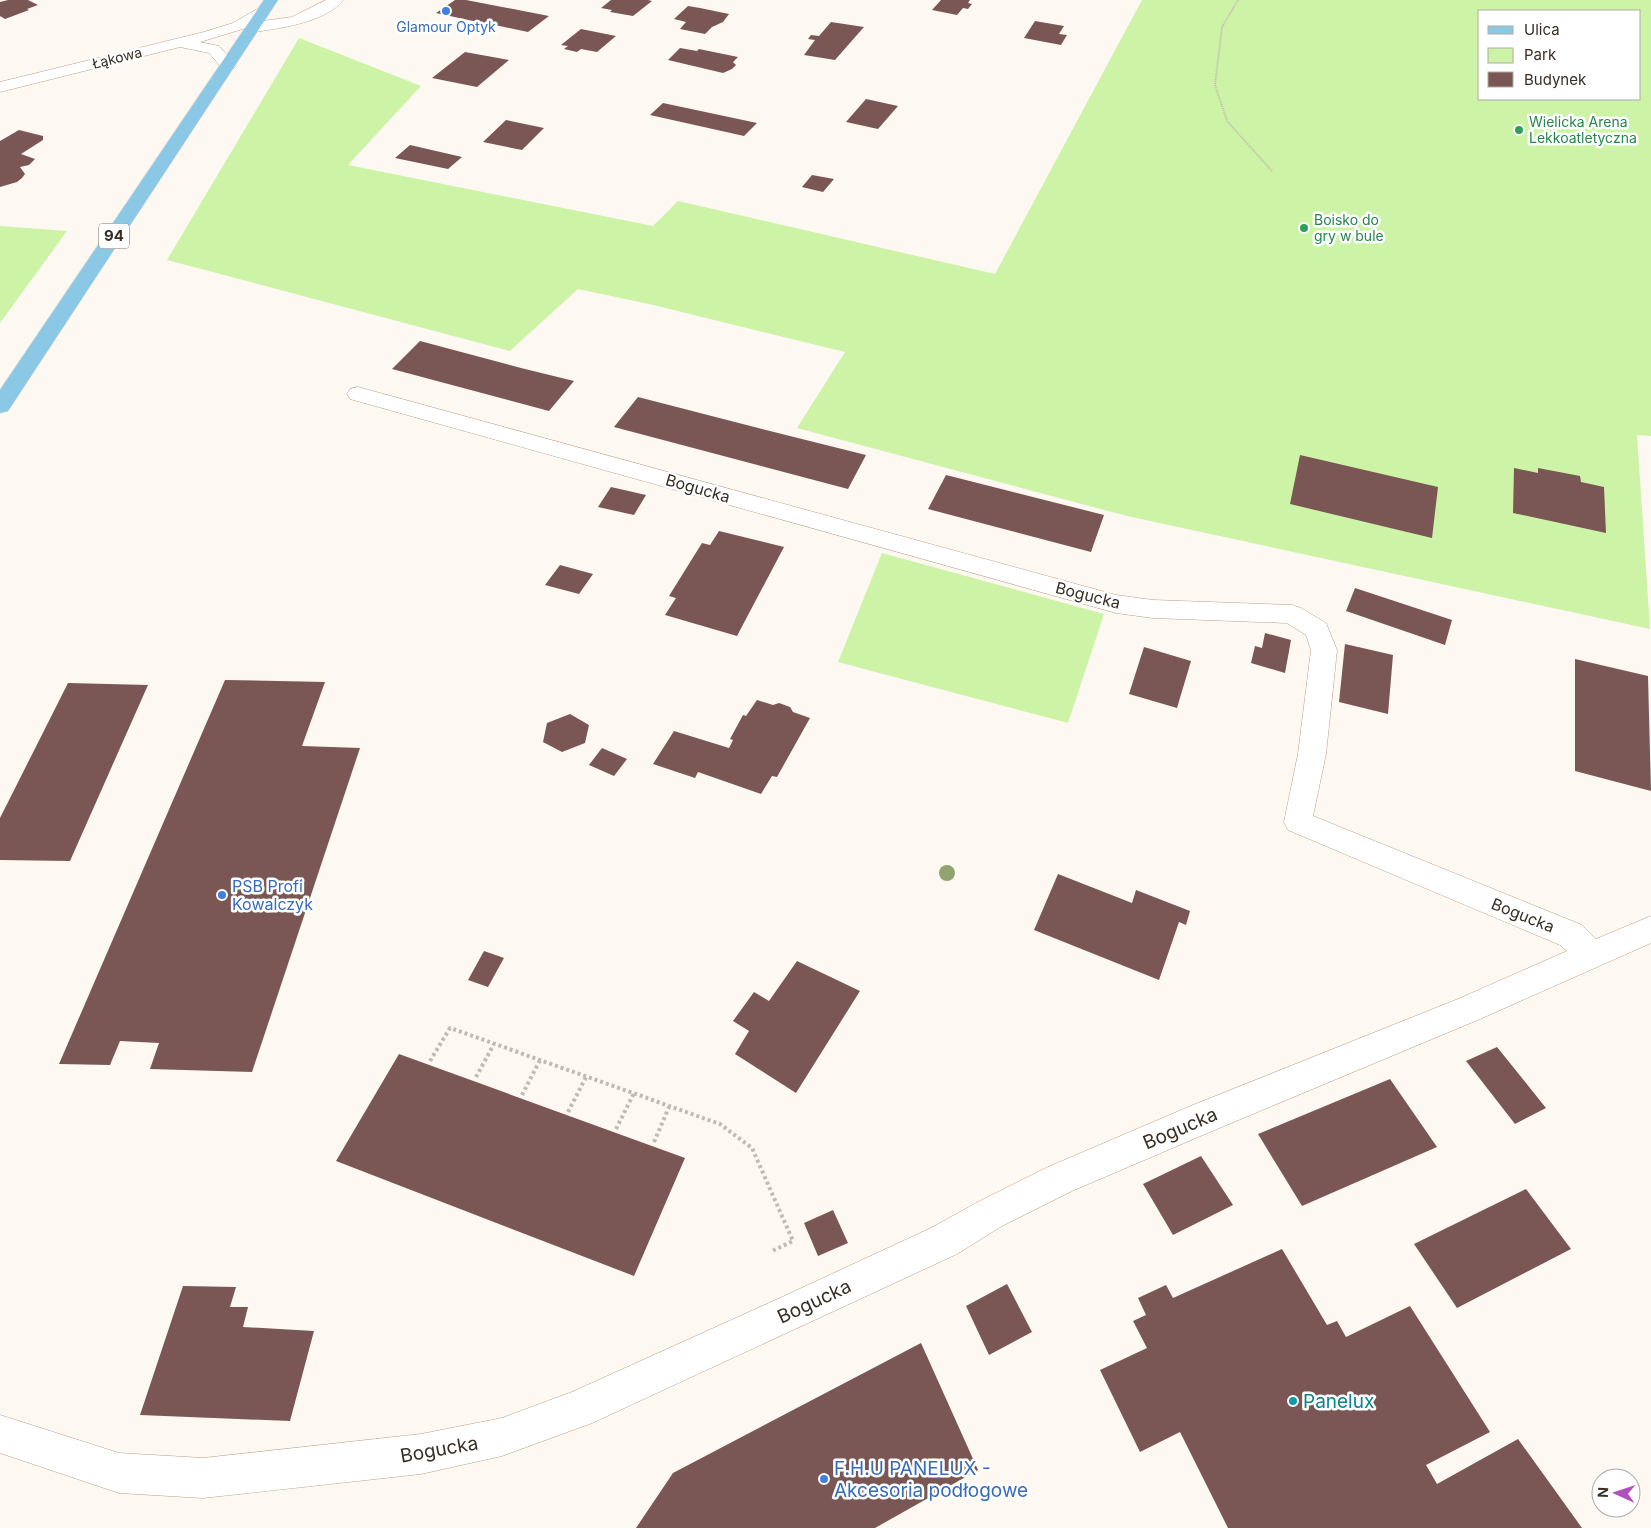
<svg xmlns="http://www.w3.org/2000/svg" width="1651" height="1528" viewBox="0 0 1651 1528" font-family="Inter,sans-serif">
<rect width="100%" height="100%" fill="#fdf8f2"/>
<!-- green -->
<path fill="#cdf3a6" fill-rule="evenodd" d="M 1142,0 L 1651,0 L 1651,436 L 1637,435 L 1650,629 L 1127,516 L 797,428 L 845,352 L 649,304 L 578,289 L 510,351 L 167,260 L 299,38 L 421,86 L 348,165 L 653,226 L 678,201 L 995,274 ZM 1480,11 L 1640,11 L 1640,99 L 1480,99 Z
M 0,226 L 67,231 L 0,323 Z
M 882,553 L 1104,614 L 1068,723 L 838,662 Z"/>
<!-- building -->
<path fill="#7a5754" d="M 8,0 L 28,0 L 38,5 L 27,9 L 29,10 L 5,19 L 0,16 L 0,2 Z
M 455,0 L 466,0 L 549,16 L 528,32 L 495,25 L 490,29 L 482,27 L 487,24 L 436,13 Z
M 611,0 L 648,0 L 652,1 L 633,16 L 610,12 L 612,10 L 601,8 Z
M 941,0 L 970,0 L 968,3 L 972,4 L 968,9 L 963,8 L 957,15 L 932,10 Z
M 688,6 L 700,8 L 729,14 L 723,22 L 712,27 L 705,34 L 680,29 L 686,22 L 674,19 Z
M 1035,21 L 1064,26 L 1059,34 L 1067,35 L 1061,45 L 1024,38 Z
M 831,22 L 864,27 L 835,60 L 804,55 L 815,40 L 808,39 L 811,35 L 819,36 Z
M 581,29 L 616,36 L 597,52 L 581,49 L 577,52 L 564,49 L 568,46 L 561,45 Z
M 680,48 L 697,51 L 699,49 L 738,57 L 733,62 L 736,65 L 732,69 L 723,73 L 668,60 Z
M 465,52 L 509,60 L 477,87 L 432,78 Z
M 866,99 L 898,106 L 878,129 L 846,122 Z
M 663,103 L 757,123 L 744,136 L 650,115 Z
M 506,120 L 544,128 L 522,150 L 483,142 Z
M 19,130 L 43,136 L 43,140 L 21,154 L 35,159 L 29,165 L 20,167 L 25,174 L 22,178 L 17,182 L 0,187 L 0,141 Z
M 410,145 L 462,157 L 448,169 L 395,158 Z
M 812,175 L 834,179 L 823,192 L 802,187 Z
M 420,341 L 521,368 L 574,381 L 549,411 L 392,369 Z
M 638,397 L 778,433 L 866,455 L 848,489 L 614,427 Z
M 1300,455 L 1438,487 L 1432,538 L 1290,504 Z
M 1514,468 L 1538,473 L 1538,468 L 1580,476 L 1581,482 L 1604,487 L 1606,533 L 1513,513 Z
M 946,475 L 1104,515 L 1091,552 L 928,509 Z
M 611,487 L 646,495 L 634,515 L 598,507 Z
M 719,531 L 784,547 L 737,636 L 665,615 L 676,598 L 669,596 L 702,543 L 710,545 Z
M 560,565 L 593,574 L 579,594 L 545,585 Z
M 1355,588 L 1452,620 L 1445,645 L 1346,611 Z
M 1265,633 L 1291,640 L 1285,673 L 1251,663 L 1255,646 L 1262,648 Z
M 1345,644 L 1393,655 L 1388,714 L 1339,702 Z
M 1144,647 L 1191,661 L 1177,708 L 1129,694 Z
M 1575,659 L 1648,676 L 1651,791 L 1575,771 Z
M 225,680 L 325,682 L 302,746 L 360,748 L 252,1072 L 150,1069 L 159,1043 L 120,1041 L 110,1065 L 59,1064 Z
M 68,683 L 148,685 L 70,861 L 0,860 L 0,818 Z
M 757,700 L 773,705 L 779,703 L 790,707 L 793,712 L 810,718 L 777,777 L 772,776 L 761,794 L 698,772 L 695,778 L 653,764 L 674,731 L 729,748 L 733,740 L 730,739 L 743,715 L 746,716 Z
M 570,714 L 589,725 L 585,743 L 562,752 L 543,742 L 547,723 Z
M 602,748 L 627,759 L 614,776 L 589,765 Z
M 1058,874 L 1132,903 L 1136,890 L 1190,911 L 1186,925 L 1179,922 L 1159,980 L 1034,930 Z
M 484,951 L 504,958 L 488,987 L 468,980 Z
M 797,961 L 860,991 L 796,1093 L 735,1054 L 749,1031 L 733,1021 L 754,992 L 769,1001 Z
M 1497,1047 L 1546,1108 L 1515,1124 L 1466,1061 Z
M 399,1054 L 685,1158 L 634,1276 L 336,1161 Z
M 1390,1079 L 1437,1147 L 1302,1206 L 1258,1134 Z
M 1201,1156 L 1233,1205 L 1173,1235 L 1143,1184 Z
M 1526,1189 L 1571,1249 L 1457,1308 L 1414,1244 Z
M 833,1210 L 848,1243 L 818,1256 L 804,1223 Z
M 1282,1249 L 1327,1325 L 1337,1321 L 1346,1337 L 1410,1306 L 1490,1432 L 1426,1465 L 1437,1484 L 1518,1439 L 1582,1528 L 1228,1528 L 1180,1432 L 1140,1452 L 1100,1370 L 1147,1348 L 1133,1321 L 1146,1315 L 1138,1298 L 1166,1285 L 1173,1298 Z
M 1007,1284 L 1032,1332 L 989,1355 L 966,1306 Z
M 183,1286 L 236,1287 L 230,1307 L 248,1307 L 243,1327 L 314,1331 L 290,1421 L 140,1415 Z
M 921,1343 L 978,1470 L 875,1528 L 636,1528 L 673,1473 Z"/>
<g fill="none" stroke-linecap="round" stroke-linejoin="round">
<defs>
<path id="minor" d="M 326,0 L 343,0 C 327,22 278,29 253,32 L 246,28 L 200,42 L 219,46 L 236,65 L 234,68 L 222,68 L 209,53 L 180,47 L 0,92 L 0,82 L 204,32 L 233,23 L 259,8 L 269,8 L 271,11 L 255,22 L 292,17 Z
M 358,387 L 1116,595 L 1153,600 L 1292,605 L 1301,608 L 1326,623 L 1337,650 L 1326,754 L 1313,816 L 1582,925 L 1596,939 L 1651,916 L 1651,943 L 1480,1019 L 1217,1129 L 1072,1191 L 1002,1226 L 957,1254 L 806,1324 L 592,1423 L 502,1456 L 421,1474 L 203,1498 L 119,1493 L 0,1453 L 0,1415 L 119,1453 L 203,1458 L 421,1434 L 502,1418 L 572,1392 L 780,1298 L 931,1228 L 978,1202 L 1048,1167 L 1193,1105 L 1458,999 L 1567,951 L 1560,945 L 1288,830 L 1284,822 L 1298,754 L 1311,650 L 1306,635 L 1287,623 L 1153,618 L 1116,613 L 350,399 L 347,394 L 350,389 Z"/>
<path id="primary" d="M 264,0 L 278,0 L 8,411 L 0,413 L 0,390 Z"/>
</defs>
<!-- minor casing -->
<use href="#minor" stroke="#b9a085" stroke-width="1"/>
<!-- primary casing -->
<use href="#primary" stroke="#d7d5d3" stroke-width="1"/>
<!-- path-far1 -->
<path stroke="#c1bab3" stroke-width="2" stroke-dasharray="1 1" stroke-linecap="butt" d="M 1238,0 L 1222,27 L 1215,85 L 1227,121 L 1272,171"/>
<!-- path -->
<path stroke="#c1bab3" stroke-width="4" stroke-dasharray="3 3" stroke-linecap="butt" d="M 430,1061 L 450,1028 L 720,1124 L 752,1148 L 793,1241 L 772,1251
M 476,1077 L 494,1044
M 522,1095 L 540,1060
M 568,1112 L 586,1077
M 616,1129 L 634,1093
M 654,1142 L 669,1107"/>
<!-- minor -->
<use href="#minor" fill="#fff" fill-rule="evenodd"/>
<!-- primary -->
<use href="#primary" fill="#8bc8e5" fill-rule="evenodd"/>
</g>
<!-- trees -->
<circle fill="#93a36f" cx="947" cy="873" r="8"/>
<!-- markers -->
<g fill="#3f7fe0" stroke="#fff" stroke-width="2">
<circle cx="446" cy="11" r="5"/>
<circle cx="222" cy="895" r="5"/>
<circle cx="824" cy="1479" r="5"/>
</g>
<g fill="#2e9e5b" stroke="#fff" stroke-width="2">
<circle cx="1519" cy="130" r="5"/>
<circle cx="1304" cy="228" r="5"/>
</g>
<circle fill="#0f9aa8" stroke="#fff" stroke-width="2" cx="1293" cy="1401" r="5"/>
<g text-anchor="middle" stroke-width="5" stroke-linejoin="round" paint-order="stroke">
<!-- far-shop labels -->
<g font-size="14" fill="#366cbe" stroke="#fff">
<text x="446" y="32">Glamour Optyk</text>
</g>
<!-- far-street labels -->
<g font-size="14" fill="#382e23" stroke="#fff">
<text transform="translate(117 58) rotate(-14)" y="5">Łąkowa</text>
</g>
<!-- far-leisure labels -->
<g font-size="14" fill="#27864d" stroke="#fff" text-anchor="start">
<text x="1529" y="127">Wielicka Arena<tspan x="1529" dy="16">Lekkoatletyczna</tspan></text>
<text x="1314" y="225">Boisko do<tspan x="1314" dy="16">gry w bule</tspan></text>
</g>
<!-- shield labels -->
<rect fill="#fff" stroke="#746d65" stroke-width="1" x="99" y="223.5" width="30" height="25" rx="4"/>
<g font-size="15" font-weight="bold" fill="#382e23">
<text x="114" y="241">94</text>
</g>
<!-- street labels -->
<g font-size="16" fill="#382e23" stroke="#fff">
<text transform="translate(698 488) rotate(16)" y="6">Bogucka</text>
<text transform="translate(1088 595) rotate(14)" y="6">Bogucka</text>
<text transform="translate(1523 915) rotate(22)" y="6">Bogucka</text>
</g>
<!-- shop labels -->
<g font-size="16" fill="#366cbe" stroke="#fff" text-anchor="start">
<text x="232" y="892">PSB Profi<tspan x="232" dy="18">Kowalczyk</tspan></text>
</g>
<!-- near-street labels -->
<g font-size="19" fill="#382e23" stroke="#fff">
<text transform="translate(1180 1128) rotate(-23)" y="7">Bogucka</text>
<text transform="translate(814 1301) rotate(-25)" y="7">Bogucka</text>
<text transform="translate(439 1449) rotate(-10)" y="7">Bogucka</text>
</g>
<!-- near-culture labels -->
<g font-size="19" fill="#0d838f" stroke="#fff" text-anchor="start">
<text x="1303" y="1408">Panelux</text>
</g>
<!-- near-shop labels -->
<g font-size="19" fill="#366cbe" stroke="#fff" text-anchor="start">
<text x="834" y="1475">F.H.U PANELUX -<tspan x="834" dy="22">Akcesoria podłogowe</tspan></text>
</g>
</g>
<!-- legend -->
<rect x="1478" y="10" width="162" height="90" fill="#ffffff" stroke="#afaba7"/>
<rect x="1488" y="26" width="25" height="8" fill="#8bc8e5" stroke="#afaba7"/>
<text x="1524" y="35" font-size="15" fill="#382e23">Ulica</text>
<rect x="1488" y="48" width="25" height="15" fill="#cdf3a6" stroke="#afaba7"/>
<text x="1524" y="60" font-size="15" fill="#382e23">Park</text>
<rect x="1488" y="72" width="25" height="15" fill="#7a5754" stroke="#afaba7"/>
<text x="1524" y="85" font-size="15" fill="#382e23">Budynek</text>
<!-- north arrow -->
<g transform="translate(1616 1493) rotate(273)"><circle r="24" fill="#ffffff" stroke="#afaba7"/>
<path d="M0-4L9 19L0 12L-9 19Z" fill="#af51bb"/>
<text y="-8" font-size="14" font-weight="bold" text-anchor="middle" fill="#382e23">N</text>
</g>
</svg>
